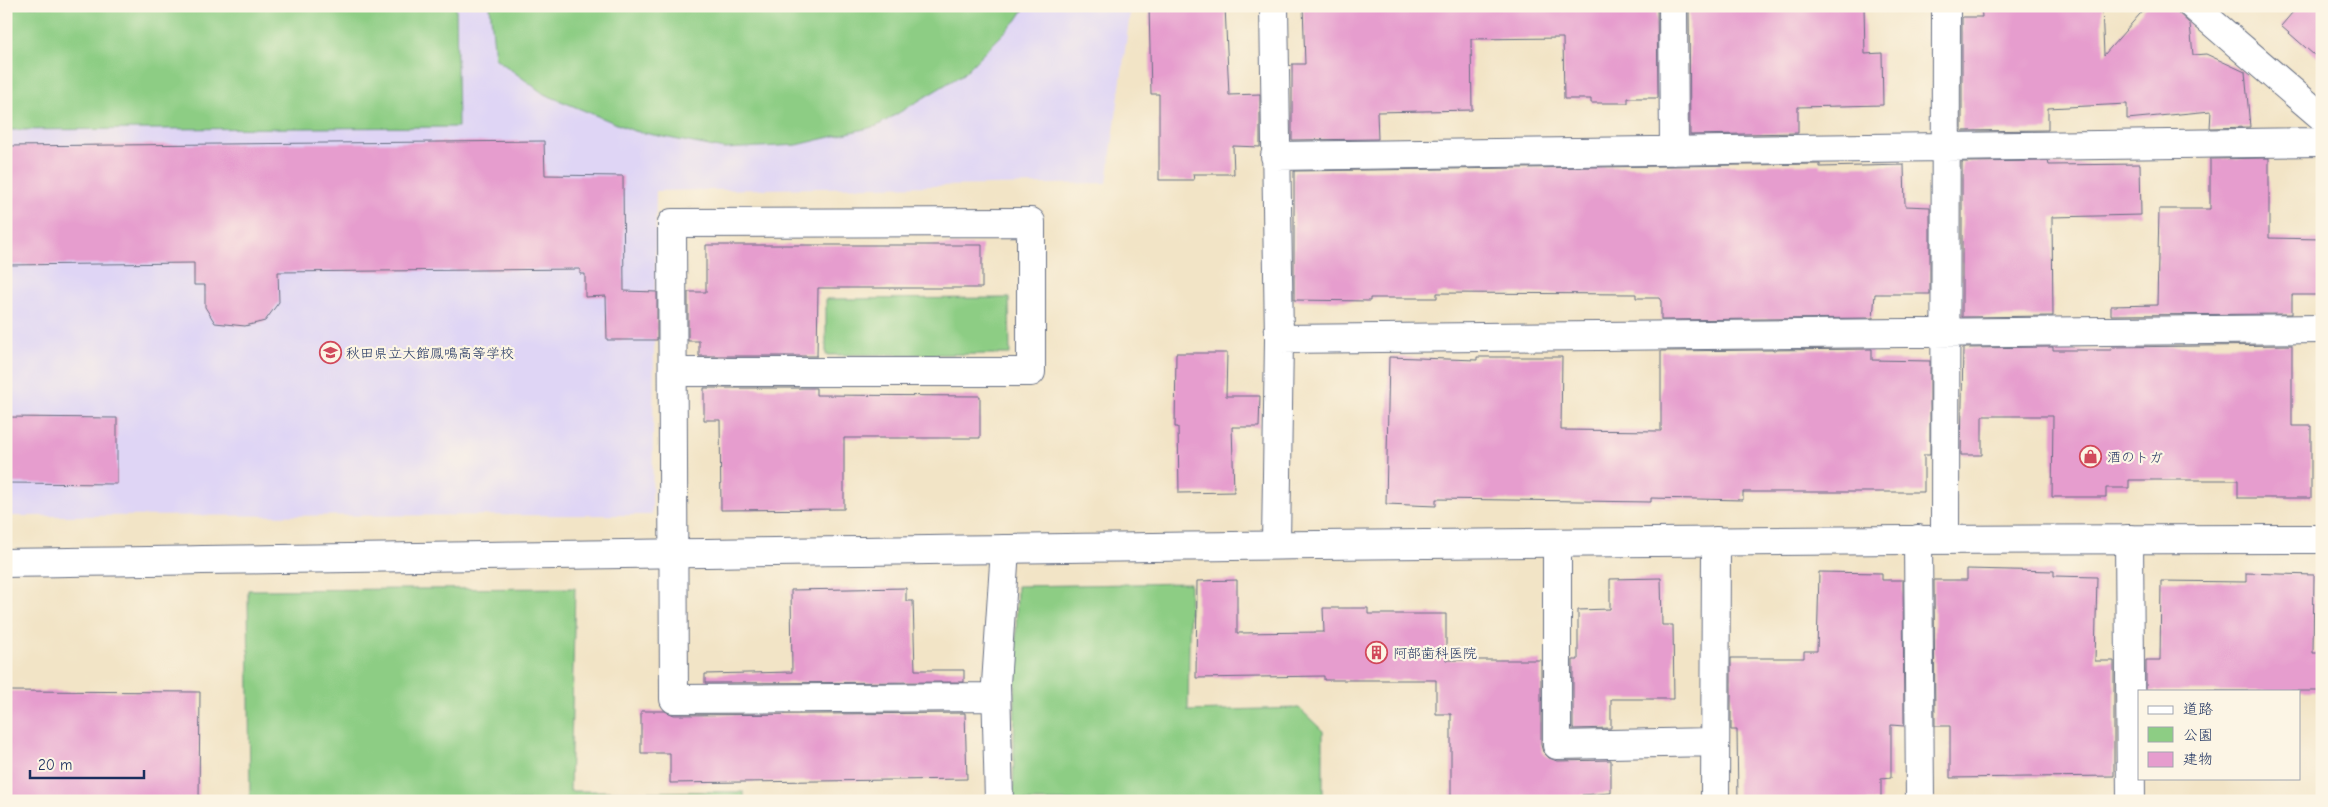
<svg xmlns="http://www.w3.org/2000/svg" width="2328" height="807" viewBox="0 0 2328 807" font-family="'Comic Neue','Klee One',sans-serif">
<rect width="100%" height="100%" fill="#fcf5e5"/>
<filter id="ink" filterUnits="userSpaceOnUse"><feTurbulence type="fractalNoise" baseFrequency=".02" numOctaves="2"/><feDisplacementMap in="SourceGraphic" scale="10" xChannelSelector="R" yChannelSelector="G"/><feConvolveMatrix kernelMatrix="1 2 1 2 8 2 1 2 1" color-interpolation-filters="sRGB"/></filter>
<filter id="wash" filterUnits="userSpaceOnUse"><feTurbulence type="fractalNoise" baseFrequency=".0096" numOctaves="4" result="noise"/><feDisplacementMap in="SourceGraphic" scale="20" xChannelSelector="R" yChannelSelector="G"/><feGaussianBlur stdDeviation="1.12" result="paint"/><feColorMatrix in="noise" values="0 0 0 0 0 0 0 0 0 0 0 0 0 0 0 0 0 1.4 0 .05"/><feComposite in="paint" operator="in"/></filter>
<g filter="url(#wash)">
<rect width="100%" height="100%" fill="#f2e4c6"/>
<!-- built -->
<path fill="#dfd5f5" d="M 6,6 L 1131,6 L 1107,183 L 656,191 L 652,515 L 6,516 Z"/>
<!-- green -->
<path fill="#8dcd84" stroke="#547e71" d="M 6,6 L 456,6 L 458,127 L 6,130 Z
M 490,6 L 1026,6 L 1016,21 L 963,74 L 877,126 L 797,145 L 724,149 L 634,131 L 544,94 L 495,58 Z
M 1009,298 L 1010,354 L 826,355 L 826,299 Z
M 1190,583 L 1188,711 L 1299,708 L 1323,731 L 1323,801 L 1013,801 L 1017,586 Z
M 575,588 L 570,791 L 744,792 L 744,801 L 250,801 L 248,590 Z"/>
<g id="blocks">
<!-- building -->
<path fill="#e69dce" d="M 1149,6 L 1225,6 L 1229,95 L 1260,94 L 1260,147 L 1233,146 L 1234,174 L 1193,174 L 1194,180 L 1159,180 L 1159,94 L 1151,94 Z
M 1303,6 L 1657,6 L 1658,98 L 1628,98 L 1628,103 L 1591,103 L 1591,99 L 1564,99 L 1563,38 L 1471,39 L 1472,110 L 1377,112 L 1378,139 L 1292,140 L 1292,64 L 1305,64 Z
M 1689,6 L 1864,6 L 1865,54 L 1882,53 L 1883,105 L 1798,107 L 1798,133 L 1690,135 Z
M 1981,6 L 2102,6 L 2104,55 L 2147,6 L 2171,6 L 2190,24 L 2193,55 L 2206,54 L 2245,72 L 2250,127 L 2210,128 L 2211,111 L 2127,119 L 2127,104 L 2048,108 L 2048,130 L 1962,131 L 1962,17 L 1982,17 Z
M 2298,6 L 2322,6 L 2322,62 L 2281,26 Z
M 544,141 L 545,175 L 623,176 L 624,291 L 657,292 L 657,340 L 607,340 L 606,296 L 585,297 L 585,274 L 580,274 L 580,269 L 278,272 L 279,302 L 265,321 L 245,326 L 215,323 L 205,307 L 205,285 L 194,285 L 194,263 L 6,265 L 6,146 Z
M 2269,158 L 2269,238 L 2322,239 L 2322,295 L 2292,295 L 2292,314 L 2111,315 L 2111,306 L 2157,305 L 2159,209 L 2210,209 L 2210,159 Z
M 2048,161 L 2049,165 L 2140,164 L 2141,215 L 2052,217 L 2053,316 L 1962,317 L 1962,162 Z
M 1820,164 L 1820,167 L 1904,165 L 1905,206 L 1930,207 L 1930,294 L 1875,294 L 1873,318 L 1661,320 L 1661,301 L 1659,298 L 1636,298 L 1636,294 L 1437,293 L 1437,298 L 1370,298 L 1370,301 L 1294,300 L 1294,171 Z
M 706,245 L 982,245 L 982,288 L 818,288 L 817,356 L 699,356 L 699,341 L 688,341 L 688,292 L 706,292 Z
M 2292,345 L 2292,426 L 2311,426 L 2311,498 L 2238,498 L 2238,480 L 2129,480 L 2129,488 L 2106,488 L 2106,497 L 2052,497 L 2053,416 L 1982,416 L 1982,455 L 1961,455 L 1963,348 L 2053,347 L 2053,350 L 2112,350 L 2111,347 Z
M 1872,349 L 1872,360 L 1930,361 L 1930,455 L 1924,455 L 1924,492 L 1743,492 L 1743,500 L 1651,498 L 1651,502 L 1436,499 L 1436,506 L 1386,504 L 1389,357 L 1477,360 L 1477,357 L 1562,357 L 1561,430 L 1661,431 L 1661,351 Z
M 1176,353 L 1227,353 L 1226,396 L 1260,396 L 1259,427 L 1232,427 L 1234,492 L 1179,493 L 1178,427 L 1175,427 Z
M 704,388 L 816,388 L 816,395 L 980,396 L 980,438 L 844,438 L 844,509 L 721,510 L 720,420 L 704,420 Z
M 6,417 L 117,418 L 117,484 L 6,483 Z
M 1967,569 L 2054,571 L 2054,576 L 2097,577 L 2095,661 L 2114,661 L 2114,776 L 1950,778 L 1950,726 L 1935,726 L 1934,580 L 1967,580 Z
M 1819,572 L 1882,573 L 1882,580 L 1903,580 L 1904,726 L 1891,725 L 1891,778 L 1881,779 L 1881,801 L 1738,801 L 1737,730 L 1731,730 L 1731,658 L 1804,658 L 1804,651 L 1817,651 Z
M 2246,573 L 2314,575 L 2313,653 L 2322,653 L 2322,691 L 2146,691 L 2146,660 L 2160,660 L 2161,581 L 2246,582 Z
M 1661,578 L 1662,625 L 1673,625 L 1674,699 L 1611,699 L 1611,728 L 1573,729 L 1573,660 L 1578,660 L 1578,610 L 1610,609 L 1610,579 Z
M 1237,580 L 1237,633 L 1324,632 L 1323,608 L 1368,608 L 1368,614 L 1446,614 L 1446,660 L 1541,660 L 1541,745 L 1543,752 L 1549,758 L 1557,761 L 1611,760 L 1611,793 L 1582,795 L 1582,801 L 1451,800 L 1451,714 L 1436,714 L 1436,680 L 1324,680 L 1324,676 L 1196,678 L 1197,581 Z
M 906,588 L 906,601 L 913,601 L 915,670 L 964,670 L 964,682 L 705,683 L 705,674 L 792,672 L 791,590 Z
M 8,691 L 200,692 L 199,801 L 7,801 Z
M 641,711 L 665,711 L 674,715 L 965,713 L 967,779 L 670,783 L 670,753 L 641,753 Z"/>
</g>
</g>
<g filter="url(#ink)">
<use href="#blocks" fill-opacity="0" stroke="#666e82" stroke-width="1"/>
<g fill="none" stroke-linecap="round" stroke-linejoin="round">
<defs>
<path id="minor" d="M 1274,6 L 1279,339 L 1276,544
M 1673,6 L 1674,151
M 2193,6 L 2322,117
M 1275,156 L 2322,142
M 1279,339 L 2322,329
M 673,372 L 1031,372 L 1031,222 L 672,223 L 674,699 L 996,697
M 1918,539 L 1920,801
M 1945,539 L 1946,6
M 2129,539 L 2131,801
M 1557,544 L 1557,745 L 1714,742
M 999,801 L 996,684 L 1005,549
M 1715,801 L 1716,541"/>
<path id="tertiary" d="M 6,563 C 778,552 1550,539 2322,539"/>
</defs>
<!-- minor casing -->
<use href="#minor" stroke="#666e82" stroke-width="30"/>
<!-- tertiary casing -->
<use href="#tertiary" stroke="#666e82" stroke-width="30"/>
<!-- minor -->
<use href="#minor" stroke="#fff" stroke-width="28"/>
<!-- tertiary -->
<use href="#tertiary" stroke="#fff" stroke-width="28"/>
</g>
</g>
<!-- icons -->
<defs>
<symbol id="school-ring" viewBox="-11 -11 22 22"><circle r="9.5" fill="#fcf5e5" stroke="#d1495b" stroke-width="1.5"/><path d="M0-5L7-2L0 1L-7-2ZM-4 1L0 2.5L4 1V4Q0 6-4 4Z" fill="#d1495b"/></symbol>
<symbol id="shop-ring" viewBox="-11 -11 22 22"><circle r="9.5" fill="#fcf5e5" stroke="#d1495b" stroke-width="1.5"/><path d="M-5-2.5h2.3a2.7 3.5 0 0 1 5.4 0H5L5.5 6h-11ZM-1.5-2.5h3a1.5 2.3 0 0 0-3 0Z" fill="#d1495b"/></symbol>
<symbol id="building-ring" viewBox="-11 -11 22 22"><circle r="9.5" fill="#fcf5e5" stroke="#d1495b" stroke-width="1.5"/><path d="M-4-6H4V6H1V3H-1V6H-4ZM-2.5-4.3h1.7v1.8h-1.7ZM.8-4.3h1.7v1.8H.8ZM-2.5-1h1.7V.8h-1.7ZM.8-1h1.7V.8H.8Z" fill="#d1495b"/></symbol>
</defs>
<g fill-rule="evenodd">
<use href="#school-ring" x="318" y="340" width="25" height="25"/>
<use href="#shop-ring" x="2078" y="444" width="25" height="25"/>
<use href="#building-ring" x="1364" y="640" width="25" height="25"/>
</g>
<g text-anchor="middle" stroke-width="4.5" stroke-linejoin="round" paint-order="stroke">
<!-- poi labels -->
<g font-size="14" fill="#1b2f5e" stroke="#fcf5e5" text-anchor="start">
<text x="346" y="358">秋田県立大館鳳鳴高等学校</text>
<text x="2107" y="462">酒のトガ</text>
<text x="1393" y="658">阿部歯科医院</text>
</g>
</g>
<!-- margin -->
<rect width="2328" height="807" fill="none" stroke="#fcf5e5" stroke-width="25"/>
<!-- legend -->
<rect x="2138" y="690" width="162" height="90" fill="#fcf5e5" stroke="#a2a6af"/>
<rect x="2148" y="706" width="25" height="8" fill="#ffffff" stroke="#a2a6af"/>
<text x="2183" y="714" font-size="15" fill="#1b2f5e">道路</text>
<rect x="2148" y="727" width="25" height="15" fill="#8dcd84" stroke="#a2a6af"/>
<text x="2183" y="740" font-size="15" fill="#1b2f5e">公園</text>
<rect x="2148" y="752" width="25" height="15" fill="#e69dce" stroke="#a2a6af"/>
<text x="2183" y="764" font-size="15" fill="#1b2f5e">建物</text>
<!-- scale -->
<path d="M30 770v8h114v-8" fill="none" stroke="#1b2f5e" stroke-width="2.5"/>
<text x="38" y="770" font-size="15" fill="#1b2f5e" stroke="#fcf5e5" stroke-width="4" paint-order="stroke">20 m</text>
</svg>
